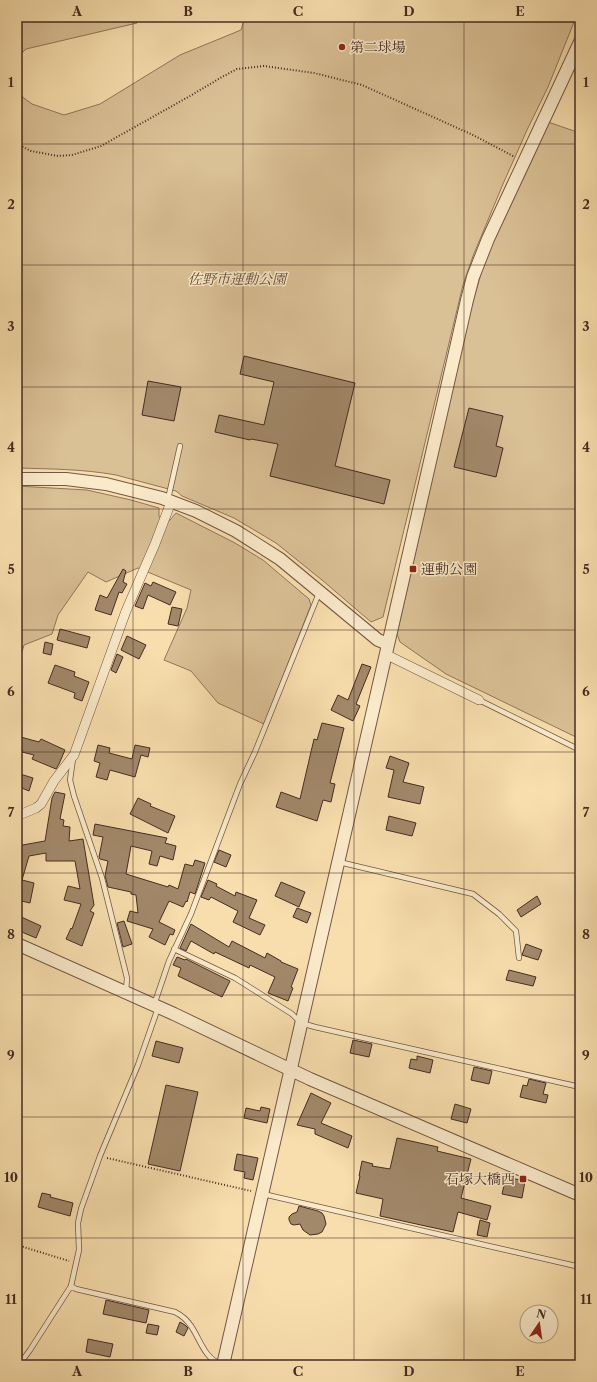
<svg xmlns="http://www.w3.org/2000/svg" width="597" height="1382" viewBox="0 0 597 1382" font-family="'Libre Caslon Text','Noto Serif JP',serif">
<rect width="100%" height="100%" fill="#f8dead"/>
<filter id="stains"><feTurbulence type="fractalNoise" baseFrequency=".005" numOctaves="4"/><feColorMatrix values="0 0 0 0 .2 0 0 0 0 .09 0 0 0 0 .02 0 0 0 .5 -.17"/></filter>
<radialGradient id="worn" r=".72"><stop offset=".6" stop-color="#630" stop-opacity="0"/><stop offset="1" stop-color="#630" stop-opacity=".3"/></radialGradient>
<!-- green -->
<path fill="#dac095" stroke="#90765b" d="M 17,17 L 143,17 L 137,23 L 26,49 L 17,58 Z
M 245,17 L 576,17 L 548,87 L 527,130 L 503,184 L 473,256 L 463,285 L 383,617 L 371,622 L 322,580 L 276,543 L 234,518 L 182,496 L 176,491 C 156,486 136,480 116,475 C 83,469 50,469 17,468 L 17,93 L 32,104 L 64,115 L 100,104 L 180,55 L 241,30 Z
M 548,122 L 580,133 L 580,739 L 446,674 L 400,642 L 397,634 L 468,318 L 483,267 L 508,206 Z
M 17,486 L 87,490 L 131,500 L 159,508 L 159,517 L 169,521 L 176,513 L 235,543 L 263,560 L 309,599 L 311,605 L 264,724 L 218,703 L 191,671 L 164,660 L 187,608 L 191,590 L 138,568 L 106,582 L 88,572 L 58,615 L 52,634 L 24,645 L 17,669 Z"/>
<!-- building -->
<path fill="#a2896a" stroke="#452c21" d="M 244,356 L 355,383 L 335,466 L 390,480 L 384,504 L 270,476 L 278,444 L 251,439 L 250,440 L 215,432 L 219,415 L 264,425 L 274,382 L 240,374 Z
M 148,381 L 181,387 L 174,421 L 142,415 Z
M 469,408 L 503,416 L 496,446 L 503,448 L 496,477 L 454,467 Z
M 123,569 L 126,571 L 123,582 L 127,584 L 122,593 L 119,592 L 111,615 L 95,610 L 100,595 L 107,598 Z
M 153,582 L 176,592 L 170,605 L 148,595 L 143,609 L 135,606 L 145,583 L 151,586 Z
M 172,607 L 182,609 L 178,626 L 168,624 Z
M 60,629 L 90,637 L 87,648 L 57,640 Z
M 127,636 L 146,645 L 139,659 L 121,650 Z
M 45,642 L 53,644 L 51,655 L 43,653 Z
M 117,654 L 123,657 L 116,673 L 111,670 Z
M 362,664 L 371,667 L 356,704 L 360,706 L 353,721 L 331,710 L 338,695 L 348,700 Z
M 55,665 L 75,672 L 74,676 L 89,682 L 82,701 L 74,698 L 75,693 L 48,683 Z
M 322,723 L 344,728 L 330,783 L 335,784 L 331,802 L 323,800 L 317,821 L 276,807 L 281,792 L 300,799 L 314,739 L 317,740 Z
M 17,736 L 39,742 L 41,739 L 65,750 L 59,764 L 56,769 L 32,759 L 34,755 L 22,752 L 23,750 L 17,749 Z
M 98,745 L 110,748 L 109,753 L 132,759 L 135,745 L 150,748 L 148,757 L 141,755 L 135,777 L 110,770 L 107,780 L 96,777 L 100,763 L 94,761 Z
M 390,756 L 409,763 L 403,782 L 424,787 L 420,804 L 388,797 L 394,770 L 386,768 Z
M 17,773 L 33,778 L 29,791 L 17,786 Z
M 55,792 L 65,794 L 60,819 L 64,820 L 63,826 L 70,827 L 69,841 L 83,839 L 94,905 L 90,911 L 94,913 L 82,946 L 66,939 L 71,928 L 72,929 L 81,904 L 64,900 L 68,886 L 80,889 L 75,861 L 46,861 L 46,853 L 29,856 L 22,880 L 34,883 L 30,903 L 17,900 L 17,846 L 45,841 L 52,798 Z
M 138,798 L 151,804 L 150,806 L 175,816 L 168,833 L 130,814 Z
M 389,816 L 416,823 L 412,836 L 386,830 Z
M 95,824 L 167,838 L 165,843 L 176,846 L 173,860 L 160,856 L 157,866 L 149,864 L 152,851 L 131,846 L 126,874 L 168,887 L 169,885 L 178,889 L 185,864 L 193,866 L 195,860 L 205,863 L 195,894 L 190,892 L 187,902 L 186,901 L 183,907 L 169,901 L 159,922 L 175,930 L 173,935 L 170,934 L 165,945 L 149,937 L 153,929 L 127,921 L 130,911 L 138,913 L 136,895 L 131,894 L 131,892 L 108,887 L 105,876 L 108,861 L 100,859 L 99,857 L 103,837 L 93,835 Z
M 219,850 L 231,855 L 226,867 L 214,862 Z
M 208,880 L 217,884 L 216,886 L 235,896 L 236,892 L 257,900 L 249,918 L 265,925 L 260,935 L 233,922 L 238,911 L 211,897 L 209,900 L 201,897 Z
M 281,882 L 305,892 L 299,907 L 275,896 Z
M 537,896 L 541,904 L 521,917 L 517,910 Z
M 297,908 L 311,913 L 307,923 L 293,917 Z
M 17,915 L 41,926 L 36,938 L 17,930 Z
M 124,921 L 132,944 L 123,947 L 117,923 Z
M 191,924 L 229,947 L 232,941 L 265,958 L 267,953 L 281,961 L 281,962 L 298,969 L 291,987 L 293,988 L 288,1001 L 268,993 L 275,977 L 250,965 L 249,968 L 215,952 L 214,954 L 191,941 L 186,951 L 180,948 Z
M 526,944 L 542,950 L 538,960 L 522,955 Z
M 177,957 L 185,960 L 186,959 L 230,981 L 222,997 L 178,976 L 181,968 L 173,965 Z
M 509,970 L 536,977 L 533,986 L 506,980 Z
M 353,1040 L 372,1044 L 369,1057 L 350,1053 Z
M 156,1041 L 183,1048 L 179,1063 L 152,1056 Z
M 417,1056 L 433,1060 L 430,1073 L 409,1068 L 411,1059 L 417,1060 Z
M 474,1067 L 492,1071 L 489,1084 L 471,1080 Z
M 529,1079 L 546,1083 L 543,1094 L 548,1095 L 546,1103 L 520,1097 L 523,1085 L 527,1086 Z
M 166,1085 L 198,1092 L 180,1171 L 148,1164 Z
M 311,1093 L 331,1103 L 321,1123 L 352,1136 L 348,1148 L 315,1134 L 315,1129 L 297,1125 Z
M 455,1104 L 471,1109 L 467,1123 L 451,1119 Z
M 261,1107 L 270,1109 L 267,1123 L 244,1118 L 246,1108 L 260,1111 Z
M 397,1138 L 438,1147 L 437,1151 L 471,1159 L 461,1198 L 491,1206 L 487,1220 L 458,1212 L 453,1232 L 380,1216 L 383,1199 L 356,1193 L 360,1176 L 359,1176 L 362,1161 L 373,1164 L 372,1166 L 390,1169 Z
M 237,1154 L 258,1158 L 253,1180 L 244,1178 L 245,1172 L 234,1170 Z
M 506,1177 L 525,1181 L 522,1198 L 502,1194 Z
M 42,1193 L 51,1195 L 50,1197 L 73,1203 L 70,1216 L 38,1207 Z
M 299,1206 L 318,1211 L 322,1213 L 324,1216 L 326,1224 L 322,1232 L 318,1234 L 310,1235 L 303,1230 L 300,1224 L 294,1225 L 291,1224 L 289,1220 L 289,1217 L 292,1214 L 297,1212 Z
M 480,1220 L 490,1223 L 487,1237 L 477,1235 Z
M 106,1300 L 149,1310 L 146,1323 L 103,1314 Z
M 180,1322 L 185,1325 L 188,1328 L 184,1336 L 176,1332 Z
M 148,1324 L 159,1326 L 157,1335 L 146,1333 Z
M 88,1339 L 113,1344 L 110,1357 L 86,1352 Z"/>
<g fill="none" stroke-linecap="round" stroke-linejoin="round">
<defs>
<path id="service" d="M 168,499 L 180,446
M 479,700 L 580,750
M 73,759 L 70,780 L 74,796 L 102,878 L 127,978 L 126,991
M 339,862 L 473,894 L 499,914 L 516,931 L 519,958
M 174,949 L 235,978 L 292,1014 L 301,1023 L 315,1027 L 580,1087
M 154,1005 L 169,961 L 191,914 L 240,784 L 255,752 L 319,593
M 263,1194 L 580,1267
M 71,1286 L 76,1289 L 175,1312 C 181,1315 187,1320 191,1326 C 200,1339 205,1360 222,1364
M 19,1365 L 30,1350 L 71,1286 L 79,1250 L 78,1223 L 81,1209 L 100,1156 L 138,1065 L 158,1008"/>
<path id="minor" d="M 385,654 L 479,700
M 17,816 L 36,808 L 41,804 L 54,781 L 74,755 L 126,611 L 155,544 L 171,502"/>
<path id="tertiary" d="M 17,479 L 66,479 L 106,484 L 162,498 L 196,511 L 236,531 L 280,559 L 378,640 L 388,644
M 17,944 L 174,1014 L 310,1079 L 580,1195
M 223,1365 L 467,300 L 473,277 L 488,239 L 580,42"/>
</defs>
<!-- service casing -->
<use href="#service" stroke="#725844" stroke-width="6"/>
<!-- minor casing -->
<use href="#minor" stroke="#725844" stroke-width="10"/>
<!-- tertiary casing -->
<use href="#tertiary" stroke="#725844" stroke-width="14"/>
<!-- path -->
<path stroke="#452c21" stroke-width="2" stroke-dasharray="1 2" stroke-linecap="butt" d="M 17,144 L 31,151 L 58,156 L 72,155 L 101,146 L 190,96 L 222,77 L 237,69 L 264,66 L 314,73 L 362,85 L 473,135 L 515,157
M 107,1158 L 251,1191
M 17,1245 L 69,1261"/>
<!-- service -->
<use href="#service" stroke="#faeaca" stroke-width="4.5"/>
<!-- minor -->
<use href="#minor" stroke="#faeaca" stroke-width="9"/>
<!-- tertiary -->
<use href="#tertiary" stroke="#faeaca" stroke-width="12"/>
</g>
<!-- grid -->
<path fill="none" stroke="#452c21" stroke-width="1" stroke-opacity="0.55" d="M 133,17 L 133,1365M 243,17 L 243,1365M 354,17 L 354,1365M 464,17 L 464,1365M 17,144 L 580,144M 17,265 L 580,265M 17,387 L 580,387M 17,509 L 580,509M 17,630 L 580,630M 17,752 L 580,752M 17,873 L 580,873M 17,995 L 580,995M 17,1117 L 580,1117M 17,1238 L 580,1238"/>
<!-- markers -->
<g fill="#8f2418" stroke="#faeaca" stroke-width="1.5">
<circle cx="342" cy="47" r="4"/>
<rect x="409" y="565" width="8" height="8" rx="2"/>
<rect x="519" y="1175" width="8" height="8" rx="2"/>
</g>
<g text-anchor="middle" stroke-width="3" stroke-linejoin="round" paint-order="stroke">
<!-- poi labels -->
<g font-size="14" fill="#452c21" stroke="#faeaca" text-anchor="start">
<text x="350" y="52">第二球場</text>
<text x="421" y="574">運動公園</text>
<text x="515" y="1184" text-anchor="end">石塚大橋西</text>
</g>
<!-- park labels -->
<g font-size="14" font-style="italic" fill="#634a38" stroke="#faeaca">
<text x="237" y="284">佐野市運動公園</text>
</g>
</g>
<!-- margin -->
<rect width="597" height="1382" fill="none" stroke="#f8dead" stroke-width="44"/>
<!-- north arrow -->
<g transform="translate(539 1324) rotate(13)"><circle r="19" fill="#faeaca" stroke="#b29e86"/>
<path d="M0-3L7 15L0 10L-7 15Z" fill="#8f2418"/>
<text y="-6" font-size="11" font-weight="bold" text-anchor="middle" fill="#452c21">N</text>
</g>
<rect x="22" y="22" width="553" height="1338" fill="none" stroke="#452c21" stroke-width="1.5"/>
<g font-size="13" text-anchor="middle" font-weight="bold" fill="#452c21">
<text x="77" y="16">A</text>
<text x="188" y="16">B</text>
<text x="298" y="16">C</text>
<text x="409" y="16">D</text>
<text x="520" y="16">E</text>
<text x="11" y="87">1</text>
<text x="586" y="87">1</text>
<text x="11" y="209">2</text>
<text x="586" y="209">2</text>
<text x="11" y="331">3</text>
<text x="586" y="331">3</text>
<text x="11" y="452">4</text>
<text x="586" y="452">4</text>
<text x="11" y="574">5</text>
<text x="586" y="574">5</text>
<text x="11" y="696">6</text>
<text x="586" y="696">6</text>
<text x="11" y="817">7</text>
<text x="586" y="817">7</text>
<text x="11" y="939">8</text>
<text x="586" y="939">8</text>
<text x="11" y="1060">9</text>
<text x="586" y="1060">9</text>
<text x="11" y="1182">10</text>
<text x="586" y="1182">10</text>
<text x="11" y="1304">11</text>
<text x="586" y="1304">11</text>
<text x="77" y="1376">A</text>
<text x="188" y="1376">B</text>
<text x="298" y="1376">C</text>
<text x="409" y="1376">D</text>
<text x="520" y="1376">E</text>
</g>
<rect width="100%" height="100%" filter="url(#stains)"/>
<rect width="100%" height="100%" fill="url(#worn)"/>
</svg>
